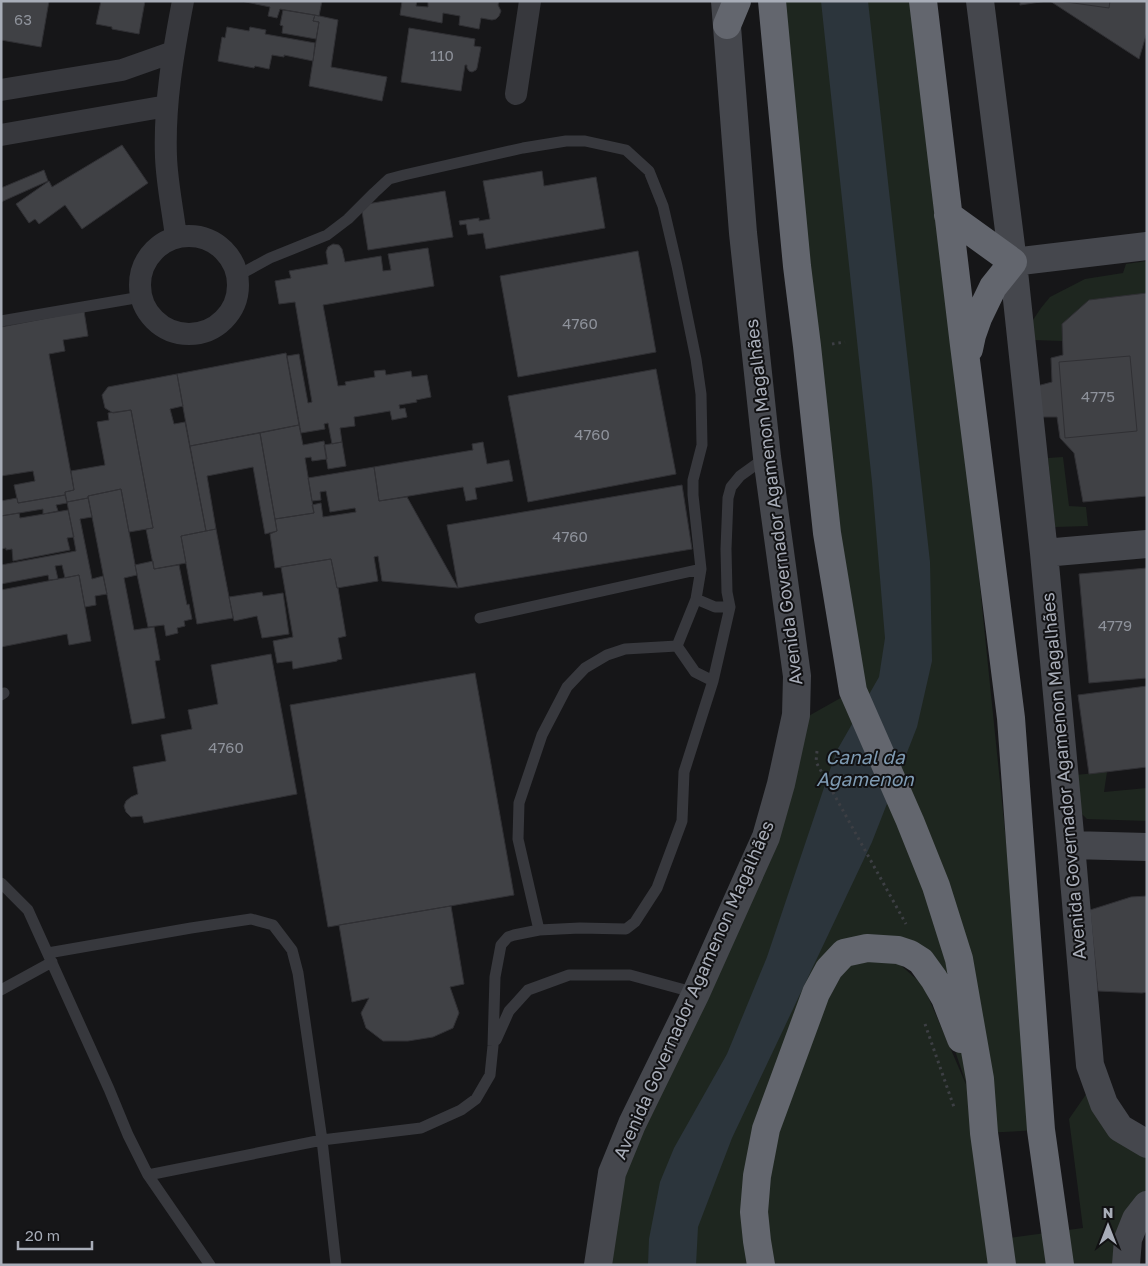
<svg xmlns="http://www.w3.org/2000/svg" width="1148" height="1266" viewBox="0 0 1148 1266" font-family="'Golos Text',sans-serif">
<rect width="100%" height="100%" fill="#161618"/>
<!-- green -->
<path fill="#1e261f" fill-rule="evenodd" d="M 772,1 L 920,1 L 1014,919 L 1041,1130 L 984,1133 L 994,1240 L 1083,1228 L 1069,1119 L 1087,1093 L 1147,1153 L 1147,1204 L 1121,1265 L 599,1265 L 612,1173 L 805,718 L 853,691 ZM 902,957 L 933,986 L 968,1089 L 923,985 L 896,961 L 849,962 L 821,1012 L 840,962 Z
M 1147,261 L 1147,293 L 1089,300 L 1062,324 L 1063,341 L 1032,340 L 1031,323 L 1041,308 L 1050,297 L 1085,279 L 1123,273 L 1126,264 Z
M 1063,457 L 1069,506 L 1086,507 L 1088,526 L 1055,527 L 1048,458 Z
M 1107,772 L 1104,792 L 1147,788 L 1147,821 L 1087,819 L 1076,808 L 1075,775 Z"/>
<!-- water -->
<path fill="#2c353c" d="M 821,1 L 868,1 L 930,562 L 932,661 L 917,727 L 872,842 L 732,1138 L 698,1227 L 696,1265 L 648,1265 L 649,1239 L 660,1182 L 674,1148 L 727,1054 L 767,957 L 836,752 L 879,677 L 885,638 L 872,482 Z"/>
<!-- building -->
<path fill="#404145" stroke="#303034" d="M 1,1 L 49,1 L 41,47 L 1,40 Z
M 101,1 L 145,1 L 139,34 L 112,29 L 112,27 L 96,24 Z
M 241,1 L 322,1 L 319,16 L 280,9 L 277,18 L 268,16 L 270,7 Z
M 402,1 L 417,1 L 416,6 L 428,7 L 428,1 L 499,1 L 498,5 L 501,11 L 499,16 L 496,19 L 492,20 L 481,18 L 479,29 L 459,25 L 460,16 L 443,13 L 442,23 L 400,15 Z
M 1020,1 L 1047,1 L 1020,5 Z
M 1050,1 L 1147,1 L 1147,32 L 1139,59 Z
M 1059,1 L 1110,1 L 1109,8 Z
M 283,10 L 315,15 L 313,21 L 319,22 L 316,39 L 282,33 L 283,26 L 280,25 Z
M 315,15 L 338,20 L 331,67 L 387,77 L 382,101 L 309,86 L 319,22 L 313,21 Z
M 227,27 L 249,31 L 250,27 L 266,30 L 265,34 L 315,43 L 313,61 L 284,55 L 284,57 L 272,55 L 269,69 L 255,66 L 254,68 L 218,61 L 222,37 L 225,38 Z
M 409,28 L 475,39 L 474,46 L 481,47 L 477,68 L 476,70 L 472,72 L 469,71 L 467,68 L 467,65 L 465,65 L 461,91 L 401,82 Z
M 122,145 L 148,183 L 82,229 L 65,205 L 39,224 L 35,219 L 29,223 L 16,204 L 49,181 L 52,187 Z
M 44,170 L 48,181 L 1,202 L 1,188 Z
M 542,171 L 544,186 L 596,177 L 605,228 L 486,249 L 483,233 L 468,235 L 466,224 L 460,225 L 459,221 L 479,218 L 479,221 L 490,219 L 483,181 Z
M 445,191 L 453,237 L 368,250 L 361,205 Z
M 333,244 L 339,245 L 342,249 L 345,262 L 381,256 L 383,271 L 391,270 L 388,254 L 428,248 L 434,286 L 323,305 L 338,386 L 346,385 L 345,382 L 375,377 L 374,371 L 385,370 L 386,375 L 411,371 L 412,377 L 427,375 L 431,397 L 416,400 L 417,402 L 399,405 L 400,409 L 405,408 L 407,417 L 392,420 L 390,411 L 354,417 L 355,426 L 340,428 L 342,442 L 332,444 L 328,423 L 324,424 L 325,429 L 301,433 L 287,356 L 299,354 L 308,403 L 312,402 L 295,302 L 279,304 L 275,281 L 291,278 L 289,271 L 328,264 L 326,252 L 328,247 Z
M 638,251 L 656,352 L 518,377 L 500,276 Z
M 1147,293 L 1147,496 L 1083,502 L 1074,453 L 1060,438 L 1057,417 L 1041,417 L 1037,386 L 1052,382 L 1051,358 L 1063,355 L 1062,324 L 1089,300 Z
M 84,311 L 88,336 L 63,340 L 65,351 L 49,354 L 74,490 L 65,492 L 65,495 L 18,503 L 14,485 L 35,481 L 33,471 L 1,476 L 1,327 Z
M 286,353 L 299,425 L 190,446 L 177,374 Z
M 1130,356 L 1137,431 L 1065,438 L 1059,362 Z
M 656,369 L 676,474 L 528,502 L 508,396 Z
M 177,374 L 183,406 L 170,409 L 174,424 L 185,422 L 206,531 L 181,536 L 186,563 L 154,569 L 146,529 L 153,528 L 131,410 L 113,413 L 105,408 L 102,395 L 108,387 Z
M 131,410 L 153,528 L 129,532 L 121,489 L 88,496 L 88,498 L 67,502 L 65,492 L 74,490 L 71,471 L 105,465 L 97,422 L 109,420 L 108,413 Z
M 299,425 L 303,445 L 324,441 L 327,459 L 312,461 L 311,457 L 305,458 L 314,513 L 275,519 L 260,433 Z
M 260,433 L 277,531 L 265,534 L 253,467 L 207,476 L 216,529 L 206,531 L 190,446 Z
M 342,442 L 346,466 L 328,469 L 324,445 Z
M 483,442 L 487,464 L 509,460 L 513,481 L 475,488 L 477,499 L 466,501 L 463,487 L 379,501 L 374,467 L 473,450 L 472,444 Z
M 374,467 L 379,501 L 407,497 L 458,588 L 382,581 L 378,556 L 374,557 L 378,581 L 337,588 L 331,559 L 275,568 L 270,534 L 277,531 L 275,519 L 314,513 L 312,505 L 321,503 L 323,517 L 356,512 L 355,508 L 330,512 L 326,491 L 320,492 L 321,500 L 312,501 L 308,478 Z
M 682,485 L 692,549 L 458,588 L 447,525 Z
M 121,489 L 137,575 L 124,578 L 134,630 L 154,627 L 160,660 L 155,661 L 165,718 L 132,724 L 88,496 Z
M 65,495 L 67,503 L 56,505 L 58,511 L 43,514 L 43,509 L 1,516 L 1,501 L 17,498 L 18,503 Z
M 88,498 L 92,517 L 80,519 L 92,579 L 103,576 L 107,594 L 95,596 L 96,605 L 85,607 L 79,575 L 65,578 L 62,565 L 55,566 L 58,579 L 49,580 L 48,575 L 1,584 L 1,565 L 76,551 L 67,502 Z
M 68,510 L 74,537 L 67,538 L 70,550 L 13,561 L 12,549 L 6,550 L 6,548 L 1,549 L 1,516 L 19,513 L 20,518 Z
M 216,529 L 233,618 L 197,624 L 181,536 Z
M 331,559 L 337,588 L 338,588 L 346,636 L 338,638 L 342,659 L 337,660 L 337,661 L 293,669 L 292,661 L 277,663 L 273,641 L 293,637 L 281,567 Z
M 153,561 L 154,569 L 179,565 L 187,605 L 189,604 L 192,619 L 184,621 L 185,626 L 177,628 L 178,633 L 166,636 L 164,625 L 148,627 L 135,565 Z
M 1147,568 L 1147,678 L 1089,683 L 1079,574 Z
M 79,575 L 91,641 L 69,645 L 67,634 L 1,647 L 1,590 Z
M 262,592 L 263,596 L 283,593 L 289,634 L 262,638 L 257,616 L 234,621 L 229,597 Z
M 271,654 L 297,794 L 144,823 L 142,816 L 131,817 L 126,812 L 124,806 L 126,801 L 131,797 L 138,794 L 133,767 L 166,761 L 161,735 L 192,729 L 188,710 L 218,704 L 211,665 Z
M 475,673 L 514,895 L 328,927 L 290,705 Z
M 1147,686 L 1147,767 L 1089,774 L 1078,695 Z
M 1147,896 L 1147,992 L 1142,993 L 1098,991 L 1090,910 L 1131,897 Z
M 451,906 L 464,984 L 450,987 L 459,1013 L 453,1028 L 433,1037 L 408,1041 L 383,1041 L 366,1028 L 361,1013 L 369,998 L 352,1002 L 339,925 Z"/>
<g fill="none" stroke-linecap="round" stroke-linejoin="round">
<!-- path -->
<path stroke="#3d3f44" stroke-width="3" stroke-dasharray="2.5 4" stroke-linecap="butt" d="M 832,344 L 845,342
M 817,751 L 816,762 L 906,924
M 925,1024 L 955,1110"/>
<!-- lane -->
<path stroke="#37383d" stroke-width="11" d="M 237,276 L 270,258 L 327,235 L 348,219 L 374,193 L 389,179 L 404,175 L 523,148 L 566,141 L 585,141 L 626,150 L 649,171 L 663,206 L 677,266 L 696,359 L 701,394 L 702,445 L 693,480 L 693,495 L 701,569 L 696,599 L 677,646
M 1,321 L 141,297
M 696,599 L 715,607 L 730,607
M 480,618 L 701,569
M 677,646 L 695,672 L 713,681
M 1,695 L 4,693
M 1,883 L 28,910 L 109,1089 L 128,1135 L 148,1175 L 210,1265
M 539,930 L 518,839 L 519,803 L 542,735 L 567,687 L 585,668 L 607,655 L 625,649 L 677,646
M 48,953 L 191,928 L 251,919 L 273,925 L 292,950 L 298,973 L 322,1140 L 336,1265
M 1,990 L 52,962
M 496,1040 L 509,1011 L 528,990 L 569,975 L 630,975 L 696,993
M 148,1175 L 322,1140 L 421,1128 L 461,1110 L 476,1099 L 490,1075 L 493,1046 L 495,977 L 501,945 L 508,937 L 514,935 L 539,930 L 580,928 L 626,929 L 635,922 L 657,888 L 682,821 L 684,772 L 713,681 L 730,607 L 727,592 L 726,549 L 728,498 L 731,487 L 740,476 L 765,458"/>
<!-- street -->
<path stroke="#37383d" stroke-width="22" d="M 1,90 L 122,70 L 173,52
M 516,94 L 530,1
M 1,135 L 167,106
M140 285a49 49 0 1 1 98 0a49 49 0 1 1-98 0Z
M 176,237 C 173,211 167,184 166,157 C 164,105 173,53 183,1"/>
<!-- secondary -->
<path stroke="#45474d" stroke-width="28" d="M 980,1 L 1013,262 L 1044,553 L 1071,845 L 1090,1065 L 1104,1104 L 1120,1128 L 1147,1144
M 1013,262 L 1147,246
M 1044,553 L 1147,544
M 1071,845 L 1147,847
M 598,1265 L 612,1173 L 632,1124 L 696,993 L 766,837 L 781,784 L 796,715 L 797,676 L 767,457 L 743,233 L 725,1
M 1126,1265 L 1128,1239 L 1136,1219 L 1147,1205"/>
<!-- highway -->
<path stroke="#63666e" stroke-width="28" d="M 772,1 L 797,266 L 807,346 L 827,533 L 853,691 L 910,821 L 936,886 L 959,959 L 980,1079 L 984,1133 L 1002,1265
M 923,1 L 964,345 L 1011,718 L 1041,1130 L 1060,1265
M 727,25 L 737,1
M 948,215 L 1013,262 L 993,287 L 978,318 L 972,335 L 969,349
M 761,1265 L 757,1241 L 754,1212 L 757,1176 L 766,1129 L 816,993 L 829,969 L 844,953 L 867,948 L 898,950 L 910,954 L 921,961 L 934,979 L 945,998 L 961,1039"/>
</g>
<g text-anchor="middle" stroke-width="4" stroke-linejoin="round" paint-order="stroke">
<!-- number labels -->
<g font-size="15" fill="#8e929b">
<text x="23" y="25">63</text>
<text x="442" y="61">110</text>
<text x="580" y="329">4760</text>
<text x="1098" y="402">4775</text>
<text x="592" y="440">4760</text>
<text x="570" y="542">4760</text>
<text x="1115" y="631">4779</text>
<text x="226" y="753">4760</text>
</g>
<!-- street labels -->
<g font-size="18" fill="#a8adb8" stroke="#111113">
<text transform="translate(774 502) rotate(-97)" y="6">Avenida Governador Agamenon Magalhães</text>
<text transform="translate(1064 776) rotate(-95)" y="6">Avenida Governador Agamenon Magalhães</text>
<text transform="translate(694 990) rotate(-66)" y="6">Avenida Governador Agamenon Magalhães</text>
</g>
<!-- water labels -->
<g font-size="19" font-style="italic" fill="#7f9bb3" stroke="#111113">
<text x="865" y="764">Canal da<tspan x="865" dy="22">Agamenon</tspan></text>
</g>
</g>
<!-- border -->
<rect width="1148" height="1266" fill="none" stroke="#a8adb8" stroke-width="5"/>
<!-- north arrow -->
<g transform="translate(1108 1226)" stroke="#111113" stroke-width="4" paint-order="stroke">
<path d="M0-4L9 19L0 12L-9 19Z" fill="#a8adb8"/>
<text y="-8" font-size="14" font-weight="bold" text-anchor="middle" fill="#a8adb8">N</text>
</g>
<!-- scale -->
<path d="M18 1241v8h74v-8" fill="none" stroke="#a8adb8" stroke-width="2.5"/>
<text x="25" y="1241" font-size="15" fill="#a8adb8" stroke="#111113" stroke-width="4" paint-order="stroke">20 m</text>
</svg>
